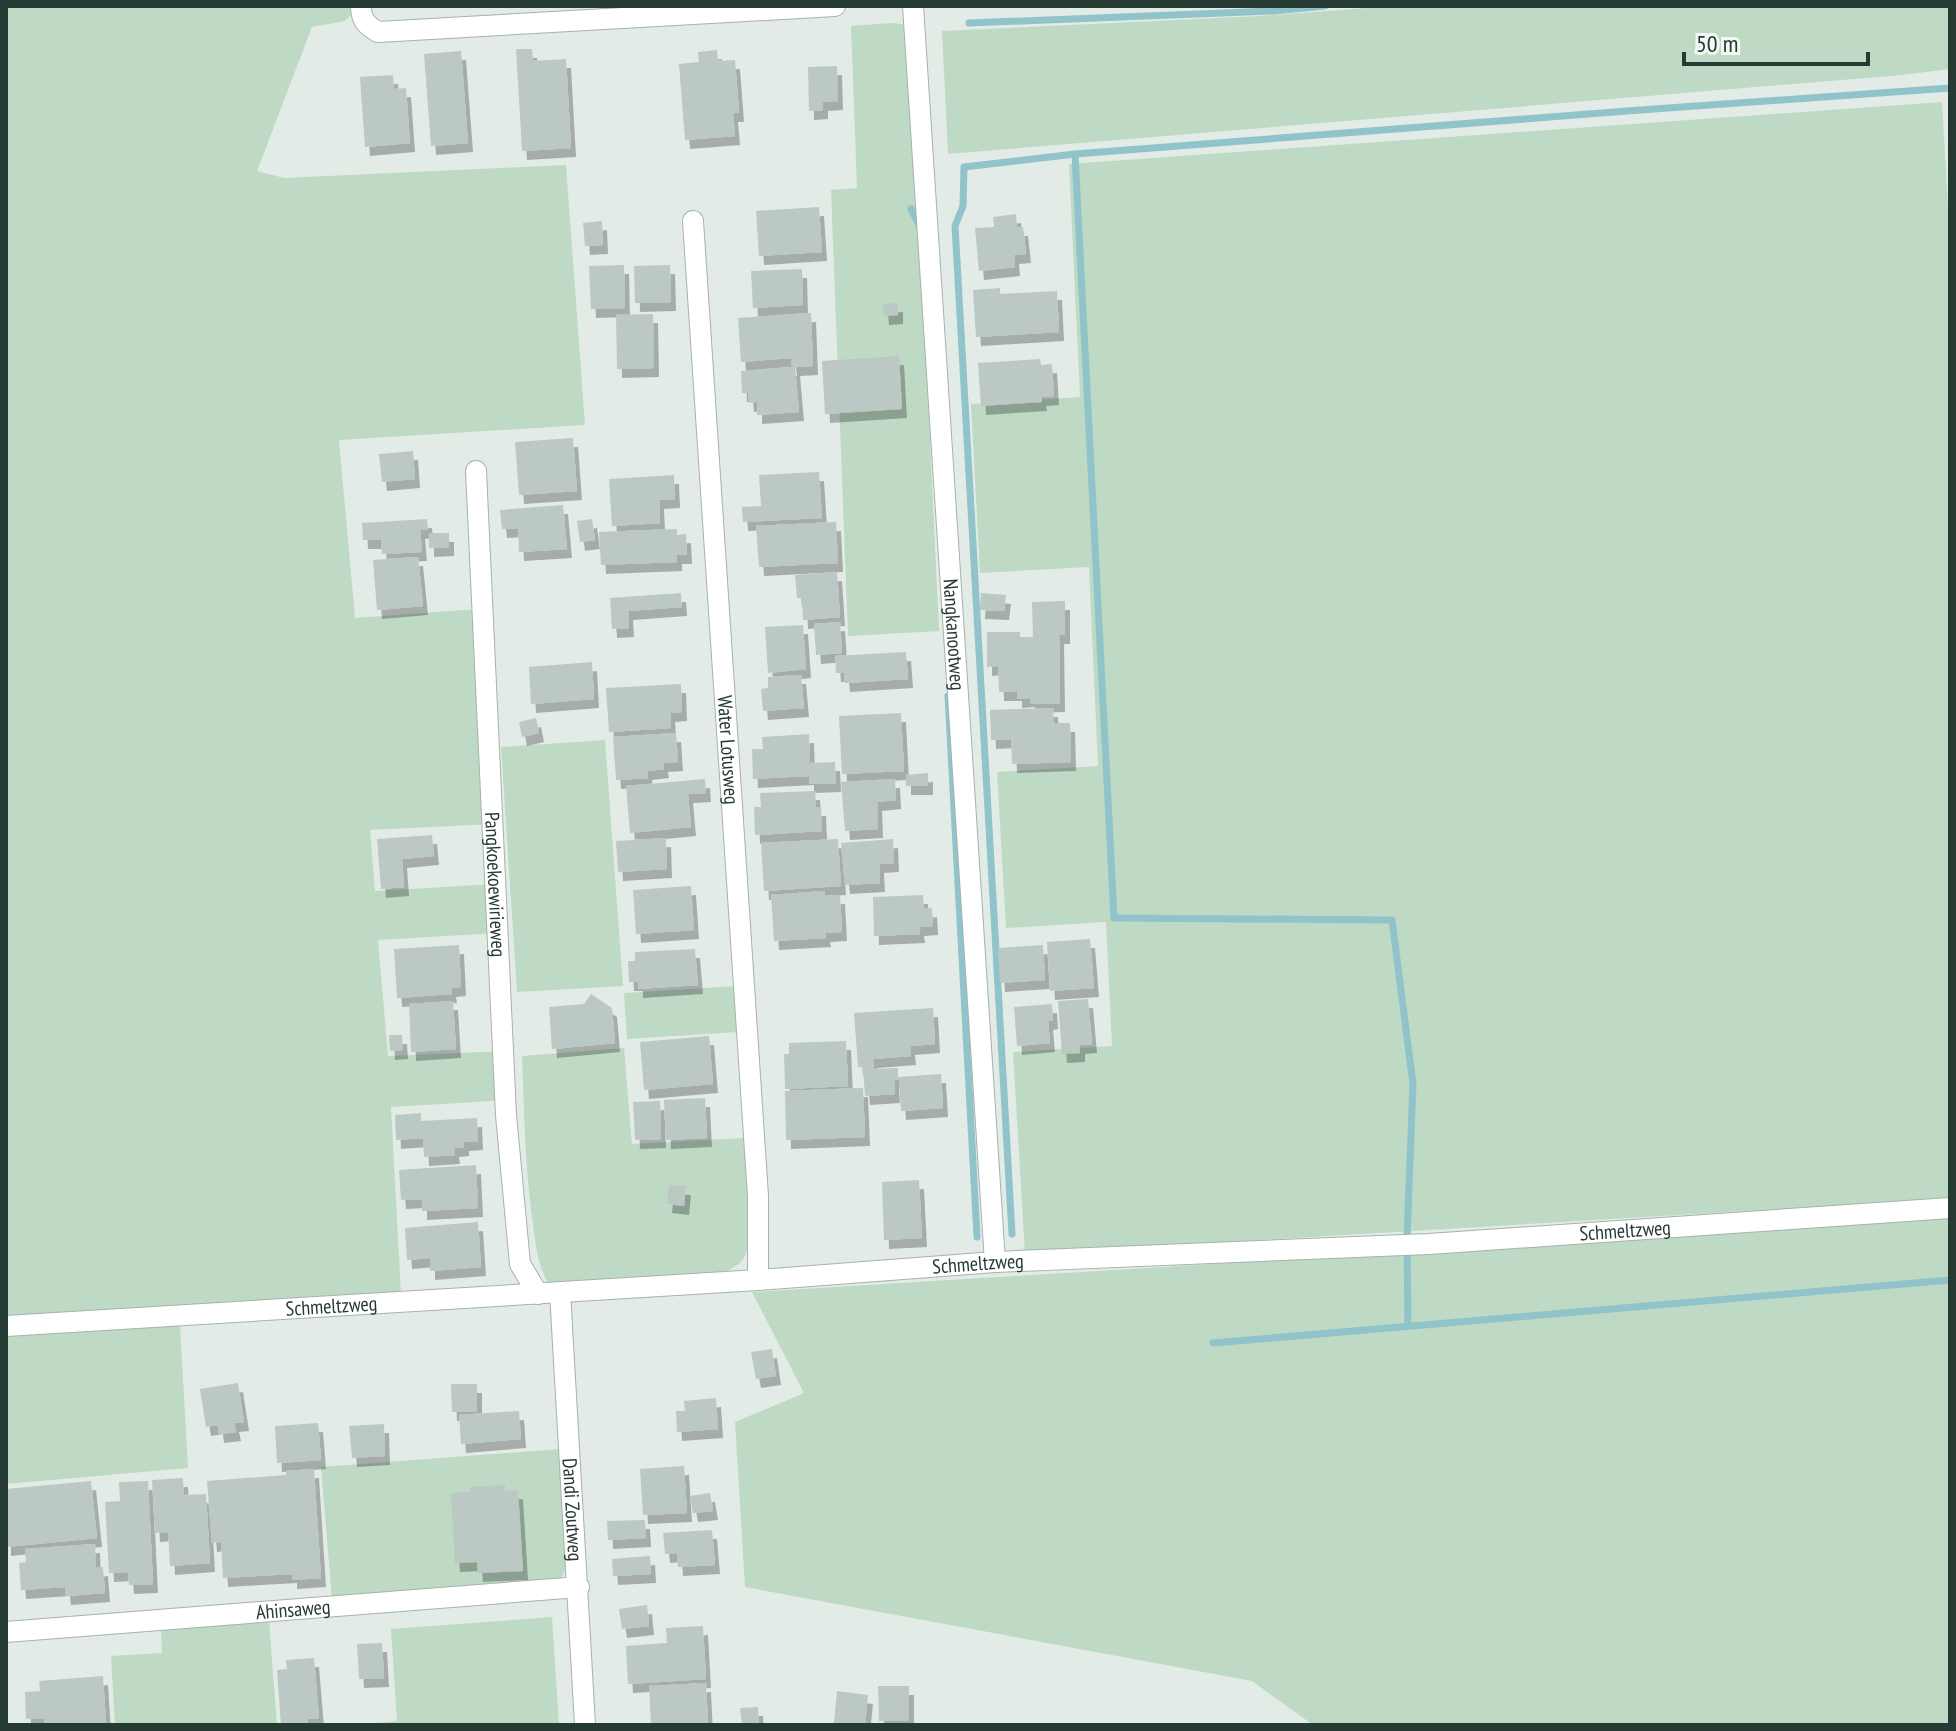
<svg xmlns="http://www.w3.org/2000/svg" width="1956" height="1731" viewBox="0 0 1956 1731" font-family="'PT Sans Narrow',sans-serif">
<defs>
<filter id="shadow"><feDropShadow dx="5" dy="9" stdDeviation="0" flood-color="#0004"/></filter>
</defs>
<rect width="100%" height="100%" fill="#e3ebe7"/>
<!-- green -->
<path fill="#bedac4" d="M 6,6 L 360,6 L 345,21 L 312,27 L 257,171 L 284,178 L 566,165 L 585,425 L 339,440 L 355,618 L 478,609 L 493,824 L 370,830 L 375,891 L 495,884 L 497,933 L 378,940 L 388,1056 L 505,1051 L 509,1100 L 391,1107 L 401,1294 L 6,1316 Z
M 1393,6 L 1950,6 L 1950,69 L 1902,75 L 948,154 L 942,31 L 1260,16 Z
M 891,23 L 902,24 L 911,30 L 939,631 L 848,636 L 831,190 L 857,188 L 851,26 Z
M 1942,102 L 1950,242 L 1950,1199 L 1025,1254 L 1013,1052 L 1112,1046 L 1106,922 L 1006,928 L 997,772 L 1098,766 L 1089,567 L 980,573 L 971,404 L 1080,397 L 1069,164 Z
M 605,740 L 623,986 L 517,992 L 501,747 Z
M 736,986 L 738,1032 L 627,1039 L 624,993 Z
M 624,1048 L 632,1144 L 744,1138 C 746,1163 757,1242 743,1259 C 738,1266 729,1270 722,1273 L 548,1283 C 537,1264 535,1239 532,1217 C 525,1164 524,1110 522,1056 Z
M 1950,1218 L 1950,1725 L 1313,1725 L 1252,1681 L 745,1587 L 735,1422 L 804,1393 L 752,1292 L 1246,1262 L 1600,1243 L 1892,1220 Z
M 180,1325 L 188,1468 L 6,1484 L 6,1335 Z
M 560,1449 L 567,1565 L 563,1575 L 557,1581 L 332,1600 L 321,1467 Z
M 552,1617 L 559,1725 L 359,1725 L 397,1721 L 391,1629 Z
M 269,1620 L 277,1725 L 115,1725 L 111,1656 L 162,1653 L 161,1629 Z"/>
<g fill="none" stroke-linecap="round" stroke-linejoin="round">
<!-- stream -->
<path stroke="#90c3ca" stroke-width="7" d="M 969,23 L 1274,11 L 1325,6
M 911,209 L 921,229
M 948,696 L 977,1237
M 1012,1234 L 955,226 L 963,206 L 964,167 L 1075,154
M 1408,1326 L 1407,1238 L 1413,1084 L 1392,920 L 1114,918 L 1075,154 L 1640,110 L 1950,88
M 1213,1343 L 1950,1280"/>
</g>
<!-- building -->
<path fill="#bbc8c3" filter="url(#shadow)" d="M 516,49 L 532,49 L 533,61 L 566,59 L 571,148 L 522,151 Z
M 717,50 L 718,61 L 735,60 L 739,113 L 733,113 L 735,136 L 685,140 L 679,64 L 699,62 L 698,52 Z
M 461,51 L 468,143 L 431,146 L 424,54 Z
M 837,66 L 838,101 L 823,102 L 823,110 L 809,111 L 808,67 Z
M 393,75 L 394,89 L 406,88 L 410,143 L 365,147 L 360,77 Z
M 819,207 L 822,252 L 759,256 L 756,211 Z
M 1016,214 L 1017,227 L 1023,227 L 1026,254 L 1014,255 L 1015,267 L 979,271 L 975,228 L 994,227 L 993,217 Z
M 602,221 L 603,245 L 585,246 L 583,223 Z
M 624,265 L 625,308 L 591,309 L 589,266 Z
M 670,265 L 671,302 L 635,303 L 634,266 Z
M 802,269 L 803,305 L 753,308 L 751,271 Z
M 1000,288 L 1000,294 L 1057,291 L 1059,332 L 976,337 L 973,290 Z
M 898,303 L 898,315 L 884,316 L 883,304 Z
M 811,313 L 813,366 L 795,367 L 799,412 L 757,415 L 757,402 L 749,403 L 748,393 L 742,393 L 741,371 L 792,367 L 791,358 L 741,362 L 738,318 Z
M 653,314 L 654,368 L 617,369 L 616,315 Z
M 899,356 L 902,409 L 825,414 L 822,361 Z
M 1040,359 L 1041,365 L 1052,364 L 1054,396 L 1041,397 L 1042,402 L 981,406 L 978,363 Z
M 573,438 L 577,491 L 519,495 L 515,442 Z
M 413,451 L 415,479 L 382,482 L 379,454 Z
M 819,472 L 822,518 L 743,522 L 742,507 L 761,506 L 759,475 Z
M 674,475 L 675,499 L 659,500 L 660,523 L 612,526 L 609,479 Z
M 563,505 L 567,549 L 519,552 L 518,528 L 502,529 L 500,510 Z
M 427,519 L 428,529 L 420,530 L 422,552 L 382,554 L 381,540 L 363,540 L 362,523 Z
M 592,519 L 595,540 L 580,542 L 577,521 Z
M 836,522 L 838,563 L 759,567 L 756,526 Z
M 677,529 L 677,535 L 686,534 L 687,555 L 677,555 L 677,562 L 601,565 L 599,532 Z
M 429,533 L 449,533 L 449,547 L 429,548 Z
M 418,557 L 423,606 L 377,610 L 373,560 Z
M 837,572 L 840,617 L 803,620 L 802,598 L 797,598 L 795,575 Z
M 681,593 L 682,607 L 628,611 L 629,628 L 612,629 L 610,598 Z
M 981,593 L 1006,595 L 1004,611 L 980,610 Z
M 1065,601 L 1065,635 L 1059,635 L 1060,703 L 1030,704 L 1030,698 L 1017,699 L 1017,692 L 999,692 L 998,666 L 987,667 L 987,632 L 1020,632 L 1020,637 L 1033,637 L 1032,602 Z
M 840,622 L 842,653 L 816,655 L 814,624 Z
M 803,625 L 806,669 L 768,673 L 765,627 Z
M 906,652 L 908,679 L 845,683 L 844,673 L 836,673 L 835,656 Z
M 592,662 L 594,699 L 531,704 L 529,667 Z
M 801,675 L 804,708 L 763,711 L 761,689 L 768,688 L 768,677 Z
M 681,684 L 682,712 L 670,713 L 671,728 L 609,732 L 606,688 Z
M 1053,708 L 1054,723 L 1070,723 L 1071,762 L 1012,764 L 1011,739 L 991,740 L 990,710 Z
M 901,713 L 904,771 L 842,774 L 839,716 Z
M 536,718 L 539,733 L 522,737 L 519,722 Z
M 676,733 L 678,762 L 663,763 L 664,769 L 647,771 L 648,778 L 616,780 L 613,737 Z
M 809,734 L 810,763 L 835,762 L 836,783 L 809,784 L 809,776 L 753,779 L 752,749 L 763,749 L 762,737 Z
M 928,773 L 928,786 L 906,786 L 906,775 Z
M 705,779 L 706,793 L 688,794 L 691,827 L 630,833 L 626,786 Z
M 895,779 L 896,800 L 877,802 L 878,829 L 845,831 L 841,782 Z
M 815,791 L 816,807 L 821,807 L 822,831 L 755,835 L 754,807 L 761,807 L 760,793 Z
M 432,835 L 434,856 L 402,859 L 404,887 L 381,889 L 377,839 Z
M 666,838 L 667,869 L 618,872 L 616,841 Z
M 838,839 L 841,886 L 764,891 L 761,843 Z
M 893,839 L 894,863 L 879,864 L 880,883 L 845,885 L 841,843 Z
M 691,886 L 694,930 L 636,934 L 633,890 Z
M 825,891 L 825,896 L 840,895 L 842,932 L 825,933 L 826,938 L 774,941 L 771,895 Z
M 923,895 L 924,909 L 932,908 L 933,926 L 919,927 L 920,934 L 874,936 L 873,897 Z
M 1090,939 L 1094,988 L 1050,991 L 1047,942 Z
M 459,945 L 461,987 L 451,988 L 452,994 L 397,998 L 394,949 Z
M 1043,945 L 1045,980 L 1000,983 L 998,948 Z
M 695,949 L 698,985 L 638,989 L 638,982 L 629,982 L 628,961 L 635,961 L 635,952 Z
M 591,994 L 612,1008 L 615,1043 L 552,1049 L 549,1007 L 584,1004 Z
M 1088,999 L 1092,1044 L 1080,1045 L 1080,1053 L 1062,1054 L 1058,1001 Z
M 453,1001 L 456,1049 L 411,1052 L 409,1004 Z
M 1052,1004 L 1053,1020 L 1048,1021 L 1050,1043 L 1017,1046 L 1014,1007 Z
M 933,1008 L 935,1044 L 910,1046 L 911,1056 L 873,1059 L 874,1069 L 898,1068 L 898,1077 L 941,1074 L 943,1108 L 901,1111 L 899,1080 L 894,1080 L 895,1094 L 865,1096 L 863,1067 L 858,1067 L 854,1013 Z
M 389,1035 L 402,1035 L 403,1050 L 390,1051 Z
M 709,1036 L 713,1084 L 644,1090 L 640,1042 Z
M 846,1041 L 848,1086 L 785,1089 L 784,1054 L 789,1054 L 789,1043 Z
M 863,1088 L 865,1137 L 786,1140 L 785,1091 Z
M 705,1098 L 707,1138 L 666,1140 L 664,1100 Z
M 660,1101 L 661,1139 L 635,1140 L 633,1102 Z
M 421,1113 L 421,1121 L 477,1118 L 478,1141 L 464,1142 L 464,1147 L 454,1148 L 455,1155 L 424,1157 L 423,1138 L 396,1140 L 395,1115 Z
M 476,1165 L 478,1208 L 422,1211 L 422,1199 L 401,1200 L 399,1170 Z
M 919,1180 L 922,1238 L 884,1240 L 882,1182 Z
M 669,1185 L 686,1186 L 684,1206 L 667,1204 Z
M 478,1222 L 481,1267 L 430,1271 L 430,1258 L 407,1260 L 405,1228 Z
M 772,1349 L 776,1376 L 756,1379 L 751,1352 Z
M 238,1383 L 244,1422 L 234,1423 L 236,1432 L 219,1434 L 218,1425 L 206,1427 L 200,1389 Z
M 451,1384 L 477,1384 L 477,1412 L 452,1412 Z
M 716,1398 L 718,1429 L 677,1432 L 676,1411 L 685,1411 L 684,1401 Z
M 519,1411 L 521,1439 L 461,1444 L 459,1415 Z
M 318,1423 L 321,1460 L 277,1463 L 275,1426 Z
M 384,1424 L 385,1456 L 352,1458 L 349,1426 Z
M 684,1466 L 687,1513 L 643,1515 L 640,1469 Z
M 314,1469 L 321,1578 L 292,1580 L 292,1574 L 223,1578 L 221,1542 L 212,1543 L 207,1481 L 286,1475 L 286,1471 Z
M 183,1478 L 184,1495 L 206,1494 L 210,1563 L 170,1566 L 168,1532 L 155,1533 L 152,1480 Z
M 91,1481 L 97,1538 L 6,1547 L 6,1489 Z
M 148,1481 L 153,1584 L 129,1585 L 128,1572 L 109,1573 L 105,1502 L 120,1501 L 119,1482 Z
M 505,1485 L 505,1491 L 518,1490 L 523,1571 L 478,1573 L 477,1562 L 455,1563 L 451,1493 L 471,1492 L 470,1487 Z
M 710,1493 L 713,1511 L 693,1513 L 690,1496 Z
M 645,1520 L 646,1538 L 608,1540 L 607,1521 Z
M 712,1530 L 715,1565 L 678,1567 L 677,1553 L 665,1554 L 663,1533 Z
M 95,1544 L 96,1568 L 103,1567 L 105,1593 L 66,1596 L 65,1587 L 21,1590 L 19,1563 L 26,1562 L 25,1549 Z
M 650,1556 L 651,1574 L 613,1576 L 612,1559 Z
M 647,1605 L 649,1626 L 622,1629 L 619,1609 Z
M 703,1626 L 706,1679 L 628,1684 L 626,1646 L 667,1643 L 666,1628 Z
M 382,1643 L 384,1678 L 359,1679 L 357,1644 Z
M 314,1658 L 319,1718 L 307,1719 L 308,1725 L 281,1725 L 277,1670 L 287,1669 L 286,1660 Z
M 103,1676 L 106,1724 L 44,1725 L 44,1718 L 26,1719 L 25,1692 L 40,1691 L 39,1681 Z
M 706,1683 L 708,1725 L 651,1725 L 649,1686 Z
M 878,1686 L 909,1686 L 909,1721 L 879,1721 Z
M 837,1691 L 868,1695 L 865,1725 L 834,1723 Z
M 758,1707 L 759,1725 L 742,1725 L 740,1708 Z"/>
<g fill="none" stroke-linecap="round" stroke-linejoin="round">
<defs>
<g id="street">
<path d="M 361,6 C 361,20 366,25 378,32 L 835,6"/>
<path id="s1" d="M 913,6 L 995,1262"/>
<path id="s2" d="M 693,221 L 758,1196 L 758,1280"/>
<path id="s3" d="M 476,471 L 506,1115 L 520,1264 L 538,1294"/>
<path id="s4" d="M 560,1292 L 585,1725"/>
<path id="s5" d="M 6,1326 L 758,1280 L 995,1262 L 1429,1244 L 1950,1208"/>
<path id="s6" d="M 6,1632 L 579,1587"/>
</g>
</defs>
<!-- street casing -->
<use href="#street" stroke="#a6b2ad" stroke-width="22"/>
<!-- street -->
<use href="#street" stroke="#fff" stroke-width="20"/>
</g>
<g text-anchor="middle" stroke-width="6" stroke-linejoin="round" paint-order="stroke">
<!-- street labels -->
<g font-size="20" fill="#243a33" stroke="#f3f8f5">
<text dy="7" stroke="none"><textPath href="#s1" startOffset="630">Nangkanootweg</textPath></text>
<text dy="7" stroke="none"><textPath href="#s2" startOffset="530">Water Lotusweg</textPath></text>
<text dy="7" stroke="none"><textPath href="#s3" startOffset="414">Pangkoekoewirieweg</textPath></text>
<text dy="7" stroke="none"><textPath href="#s5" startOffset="1622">Schmeltzweg</textPath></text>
<text dy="7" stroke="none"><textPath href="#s5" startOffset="974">Schmeltzweg</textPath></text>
<text dy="7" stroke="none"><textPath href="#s5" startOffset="326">Schmeltzweg</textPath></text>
<text dy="7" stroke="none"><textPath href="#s4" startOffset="218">Dandi Zoutweg</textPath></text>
<text dy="7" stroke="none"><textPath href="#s6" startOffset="288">Ahinsaweg</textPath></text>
</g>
</g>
<!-- border -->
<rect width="1956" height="1731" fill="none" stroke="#243a33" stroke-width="16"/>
<!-- scale -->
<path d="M1684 52v12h184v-12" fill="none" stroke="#243a33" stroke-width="4"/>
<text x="1696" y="52" font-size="24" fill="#243a33" stroke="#f3f8f5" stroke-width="6" paint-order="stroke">50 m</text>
</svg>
